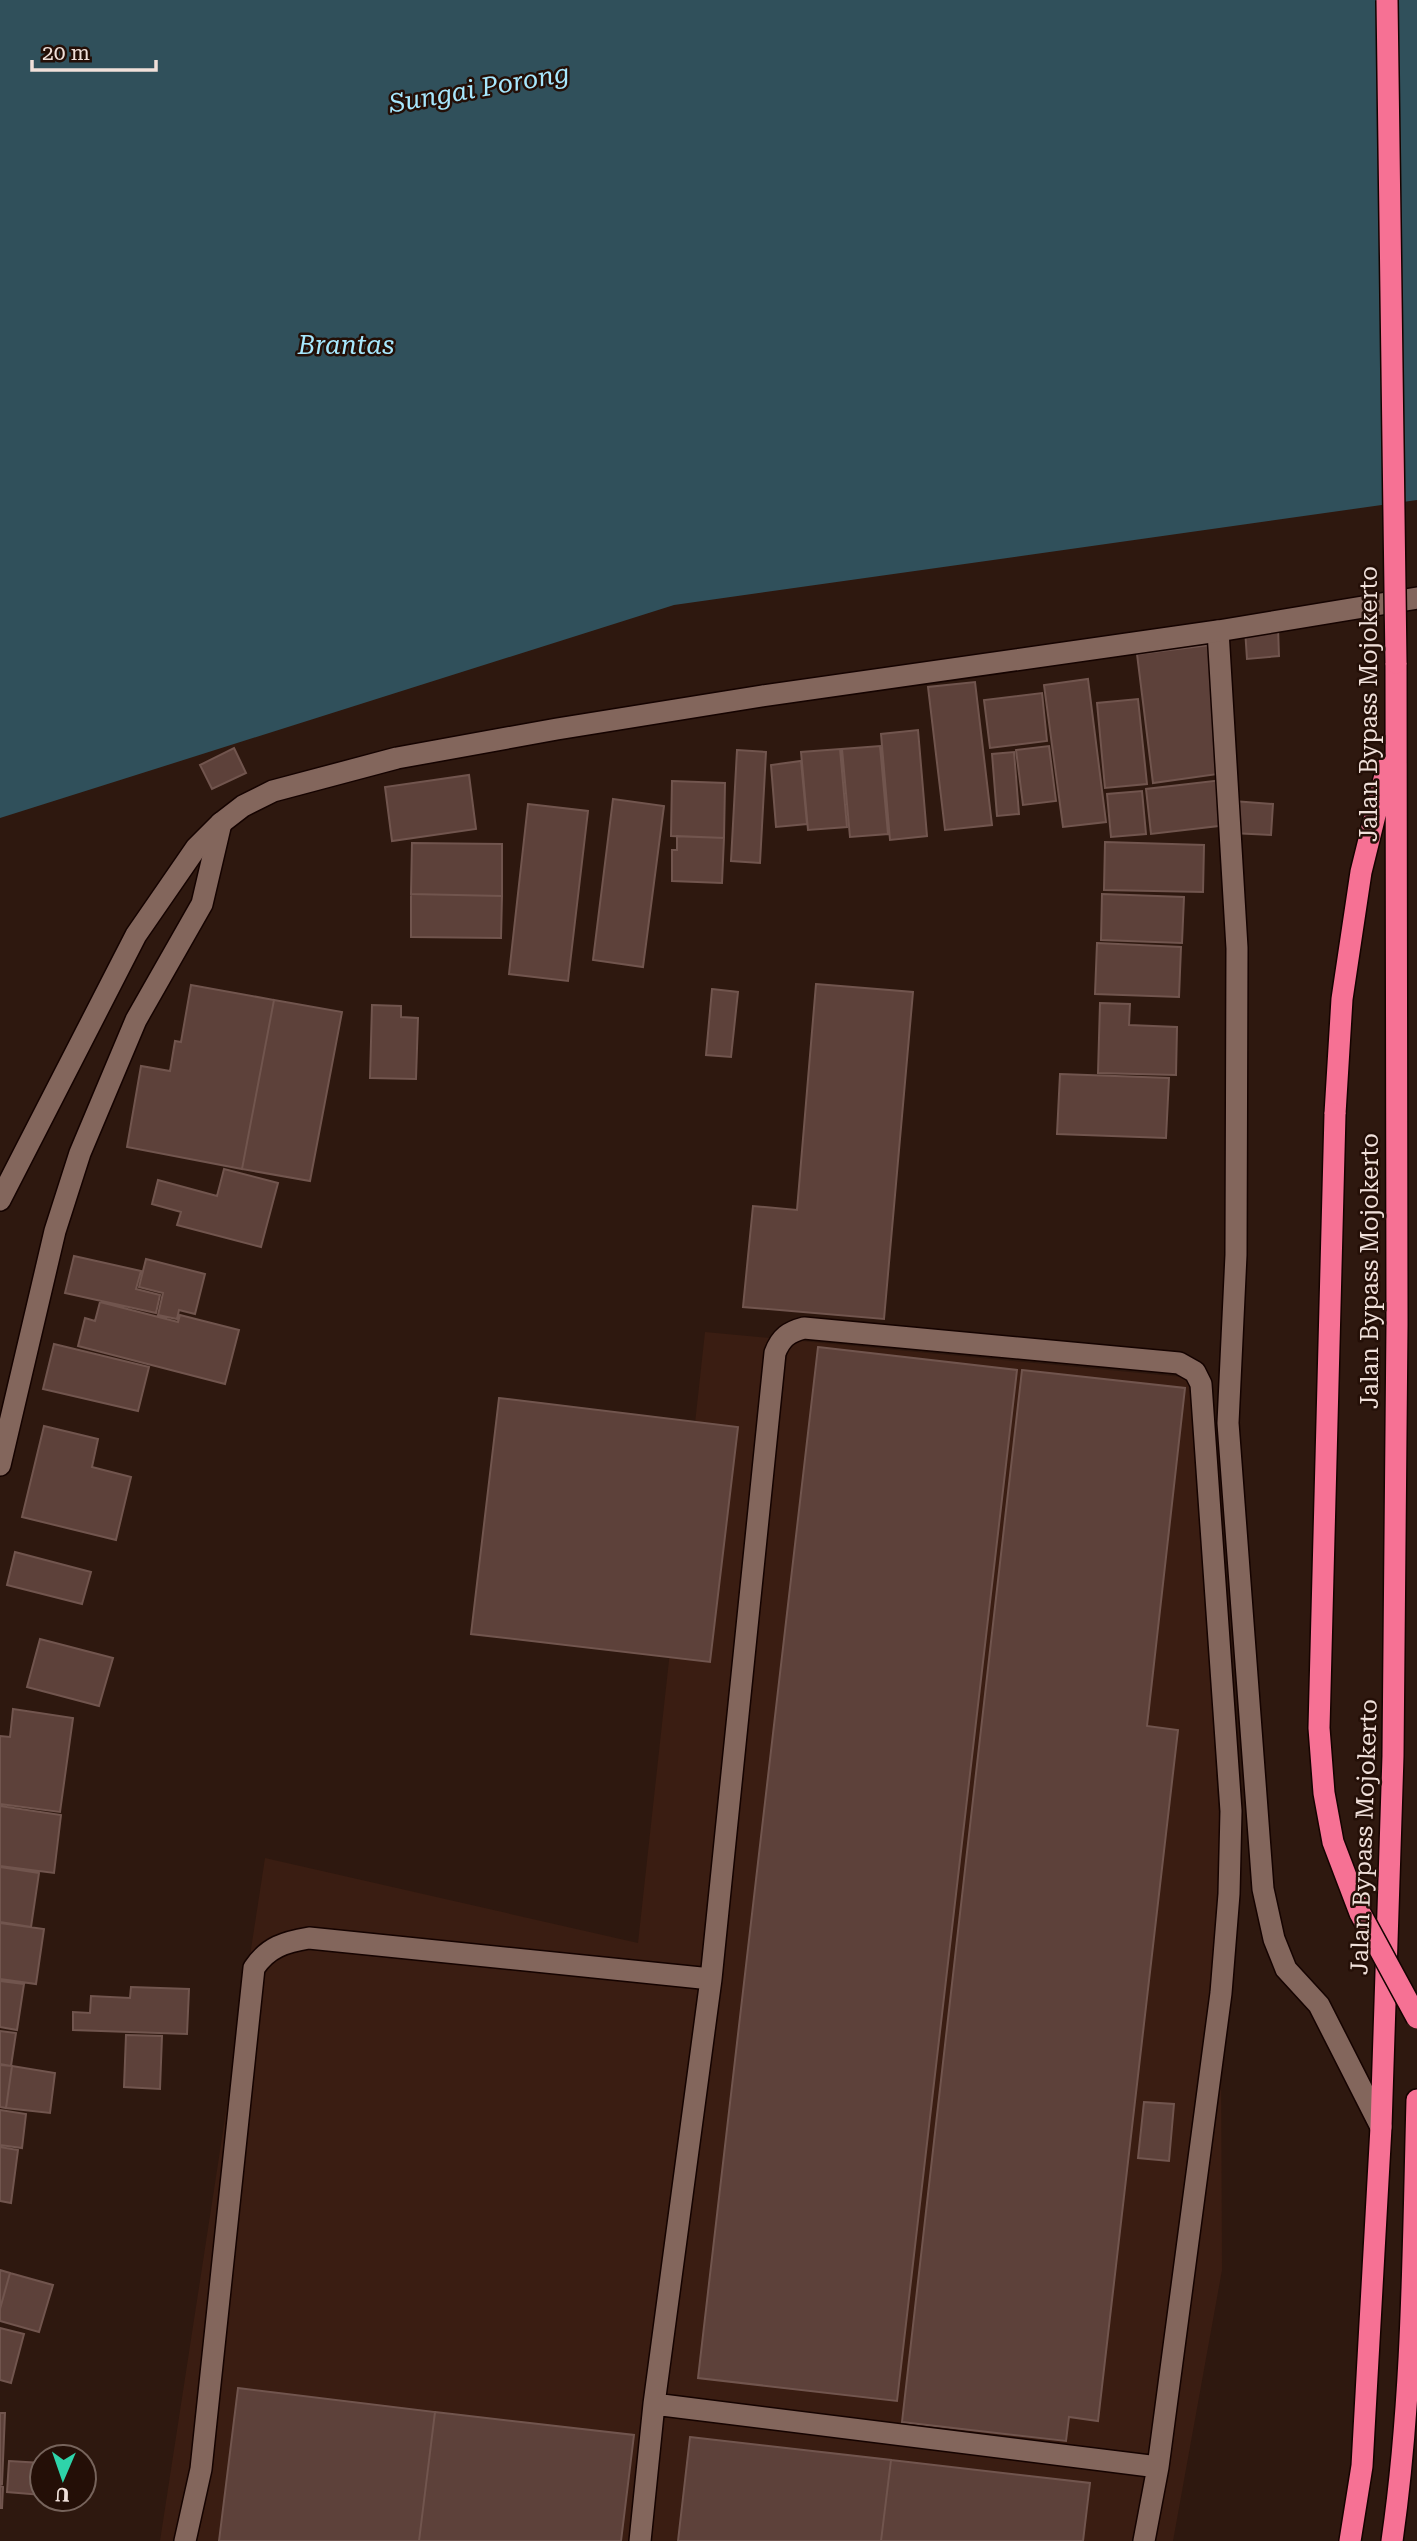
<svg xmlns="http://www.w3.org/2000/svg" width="1417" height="2541" viewBox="0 0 1417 2541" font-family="'Roboto Serif',serif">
<rect width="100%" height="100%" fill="#2e180f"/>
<!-- built -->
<path fill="#3a1d12" d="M 705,1332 L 1193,1378 L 1220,1835 L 1222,2270 L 1173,2541 L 160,2541 L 265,1858 L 638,1943 Z"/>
<!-- water -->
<path fill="#30505b" d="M 0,0 L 1417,0 L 1417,500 L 674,605 L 0,818 Z"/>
<!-- building -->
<path fill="#5d413a" stroke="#71554e" stroke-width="2" d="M 1278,627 L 1279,656 L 1247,659 L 1245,629 Z
M 1210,645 L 1225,773 L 1153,783 L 1137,654 Z
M 1088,679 L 1106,822 L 1063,827 L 1044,685 Z
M 975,682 L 992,825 L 945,830 L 928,687 Z
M 1042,693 L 1047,741 L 990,748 L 984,700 Z
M 1138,699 L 1147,784 L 1105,788 L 1097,703 Z
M 918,730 L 927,836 L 890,840 L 881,734 Z
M 880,746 L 888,834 L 850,837 L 842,749 Z
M 1049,746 L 1056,801 L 1023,805 L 1016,750 Z
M 234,748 L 246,773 L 212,789 L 200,765 Z
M 840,749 L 847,827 L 808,830 L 801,752 Z
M 737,750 L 766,752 L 760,863 L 731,861 Z
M 1014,752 L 1019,814 L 997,816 L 992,754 Z
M 801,761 L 807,824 L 776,827 L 771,765 Z
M 469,775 L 476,829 L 392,841 L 385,787 Z
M 1222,780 L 1227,825 L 1151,834 L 1146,789 Z
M 672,781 L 725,783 L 724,838 L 671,836 Z
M 1142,791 L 1146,834 L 1111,837 L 1107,794 Z
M 613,799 L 664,806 L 643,967 L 593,960 Z
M 1233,801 L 1273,804 L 1271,835 L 1232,833 Z
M 528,804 L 588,811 L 568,981 L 509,974 Z
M 677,836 L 724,838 L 722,883 L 672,881 L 672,850 L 677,850 Z
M 1105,842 L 1204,845 L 1203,892 L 1104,890 Z
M 412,843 L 502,844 L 502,896 L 411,894 Z
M 411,894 L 502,896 L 501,938 L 411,937 Z
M 1102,894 L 1184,897 L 1182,943 L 1101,940 Z
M 1097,943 L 1181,947 L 1179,997 L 1095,994 Z
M 816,984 L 913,992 L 884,1319 L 743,1307 L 753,1206 L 797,1210 Z
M 191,985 L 274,1000 L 242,1169 L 127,1147 L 141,1066 L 170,1071 L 175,1041 L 181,1042 Z
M 712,989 L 738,992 L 731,1057 L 706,1055 Z
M 274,1000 L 342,1012 L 310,1181 L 242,1169 Z
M 1100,1003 L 1130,1004 L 1129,1025 L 1177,1027 L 1176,1075 L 1098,1073 Z
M 372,1005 L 401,1006 L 401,1017 L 418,1018 L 416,1079 L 370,1078 Z
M 1060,1074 L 1169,1078 L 1166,1138 L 1057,1134 Z
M 224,1169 L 278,1183 L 261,1247 L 177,1225 L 181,1212 L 152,1204 L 158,1180 L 217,1196 Z
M 74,1256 L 141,1271 L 136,1289 L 160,1295 L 156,1313 L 65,1293 Z
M 146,1259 L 205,1274 L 195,1314 L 179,1310 L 177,1319 L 158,1315 L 163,1293 L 139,1287 Z
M 100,1302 L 178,1322 L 180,1315 L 239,1330 L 225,1384 L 78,1346 L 85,1318 L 95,1321 Z
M 54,1344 L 149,1367 L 138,1411 L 43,1389 Z
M 818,1347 L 1017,1370 L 897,2401 L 698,2378 Z
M 1022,1370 L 1185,1388 L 1147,1726 L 1178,1730 L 1098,2421 L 1069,2417 L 1066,2441 L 902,2422 Z
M 499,1398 L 738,1427 L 710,1662 L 471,1634 Z
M 44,1426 L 98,1439 L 92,1467 L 131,1477 L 116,1540 L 22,1517 Z
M 15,1552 L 91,1572 L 82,1604 L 7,1585 Z
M 40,1639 L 113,1658 L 99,1706 L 27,1687 Z
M 13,1709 L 73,1718 L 60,1812 L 0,1804 L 0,1736 L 10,1737 Z
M 0,1806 L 61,1815 L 54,1873 L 0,1866 Z
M 0,1867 L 39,1873 L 31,1927 L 0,1922 Z
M 0,1923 L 44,1929 L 36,1984 L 0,1979 Z
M 0,1981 L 24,1984 L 17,2030 L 0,2027 Z
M 131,1987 L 189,1989 L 187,2034 L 73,2030 L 73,2012 L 90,2013 L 91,1996 L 130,1998 Z
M 0,2031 L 16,2033 L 11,2066 L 0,2064 Z
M 126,2035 L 162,2036 L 160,2089 L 124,2087 Z
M 0,2065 L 12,2066 L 6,2108 L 0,2107 Z
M 12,2066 L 55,2073 L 50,2113 L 6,2108 Z
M 1144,2102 L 1174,2104 L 1169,2161 L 1138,2158 Z
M 0,2110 L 26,2114 L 22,2148 L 0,2145 Z
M 0,2147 L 18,2150 L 11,2203 L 0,2201 Z
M 0,2270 L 10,2273 L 0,2309 Z
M 10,2273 L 53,2285 L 39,2332 L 0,2321 L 0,2309 Z
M 0,2328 L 24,2334 L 11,2383 L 0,2380 Z
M 238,2388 L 435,2412 L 419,2541 L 219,2541 Z
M 435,2412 L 634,2435 L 621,2541 L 419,2541 Z
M 0,2413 L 5,2413 L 2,2484 L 0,2484 Z
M 690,2437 L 891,2460 L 881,2541 L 678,2541 Z
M 891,2460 L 1090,2483 L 1083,2541 L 881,2541 Z
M 9,2461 L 42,2463 L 42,2495 L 7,2492 Z
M 0,2486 L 3,2487 L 2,2508 L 0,2508 Z"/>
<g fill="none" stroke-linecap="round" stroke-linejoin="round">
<defs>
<path id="lane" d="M 654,2404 L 1158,2467
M 185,2541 L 201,2469 L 254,1968 C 268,1947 285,1942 309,1938 L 711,1979
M 640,2541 L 654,2404 L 711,1979 L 775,1353 C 781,1337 789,1332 804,1328 L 1179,1363 L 1195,1372 L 1201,1384 L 1231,1811 L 1229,1894 L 1221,1993 L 1158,2467 L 1144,2541"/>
<path id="street" d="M 1218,631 L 1237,948 L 1236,1255 L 1228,1423 L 1263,1889 L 1274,1939 L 1286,1969 L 1319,2005 L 1381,2127
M 0,1465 L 55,1231 L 80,1153 L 136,1020 L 202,904 L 221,823"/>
<path id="secondary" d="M 0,1200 L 136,935 L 196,848 L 221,823 L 243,806 L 273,791 L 397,758 L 557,729 L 762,696 L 1218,631 L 1417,598"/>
<path id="highway" d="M 1335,1114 L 1342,999 L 1361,872 L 1387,767
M 1350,2541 L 1362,2466 L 1381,2127 L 1393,1756 L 1397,1324 L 1396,663
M 1392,2541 C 1413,2395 1413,2247 1417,2100"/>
</defs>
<!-- lane casing -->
<use href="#lane" stroke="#150300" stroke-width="24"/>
<!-- street casing -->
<use href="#street" stroke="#150300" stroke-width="24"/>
<!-- secondary casing -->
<use href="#secondary" stroke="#150300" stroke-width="24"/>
<!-- highway casing -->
<use href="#highway" stroke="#150300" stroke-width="24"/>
<!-- lane -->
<use href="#lane" stroke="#83665c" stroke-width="21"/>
<!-- street -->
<use href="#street" stroke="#83665c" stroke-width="21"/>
<!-- secondary -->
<use href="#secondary" stroke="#83665c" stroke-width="21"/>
<!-- highway -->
<use href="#highway" stroke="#f67194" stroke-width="21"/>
<defs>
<path id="highway-bridge" d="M 1387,0 L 1396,663
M 1335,1114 L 1319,1728 L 1324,1793 L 1333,1842 L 1360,1913 L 1417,2018"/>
</defs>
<!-- highway-bridge casing -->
<use href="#highway-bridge" stroke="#150300" stroke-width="24" stroke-linecap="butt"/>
<!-- highway-bridge -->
<use href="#highway-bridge" stroke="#f67194" stroke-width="21"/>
</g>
<g text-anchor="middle" stroke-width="5" stroke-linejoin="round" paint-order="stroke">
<!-- street labels -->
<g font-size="24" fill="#f0e0da" stroke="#240f07">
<text transform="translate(1369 704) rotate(-90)" y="8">Jalan Bypass Mojokerto</text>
<text transform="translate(1370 1271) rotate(-90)" y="8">Jalan Bypass Mojokerto</text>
<text transform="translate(1364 1837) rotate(-88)" y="8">Jalan Bypass Mojokerto</text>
</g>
<!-- water labels -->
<g font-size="26" font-style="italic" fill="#a7e8fe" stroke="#240f07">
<text transform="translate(479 88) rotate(-10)" y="9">Sungai Porong</text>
<text x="346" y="354">Brantas</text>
</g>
</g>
<!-- north arrow -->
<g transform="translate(63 2478) rotate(182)"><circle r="33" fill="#240f07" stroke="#76635b" stroke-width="2"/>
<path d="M0-5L12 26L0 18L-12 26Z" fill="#2ed4aa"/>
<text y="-10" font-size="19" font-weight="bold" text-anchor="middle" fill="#f0e0da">U</text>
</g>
<!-- scale -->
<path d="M32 60v10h124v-10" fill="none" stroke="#f0e0da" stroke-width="3.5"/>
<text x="42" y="60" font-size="21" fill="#f0e0da" stroke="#240f07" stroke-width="5" paint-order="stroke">20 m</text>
</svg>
